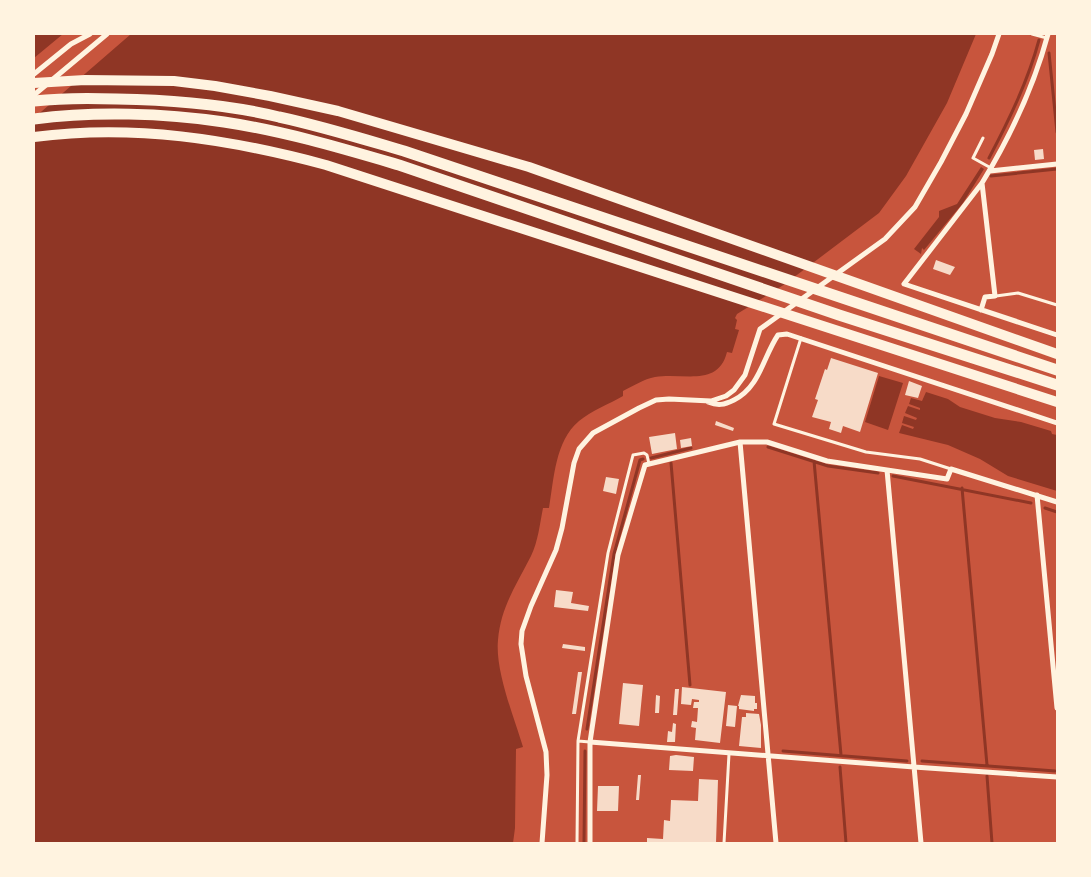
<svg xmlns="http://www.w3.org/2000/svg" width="1091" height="877" viewBox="0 0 1091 877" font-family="'PT Sans Narrow',sans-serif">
<rect width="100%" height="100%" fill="#c8553d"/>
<!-- water -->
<path fill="#8f3625" d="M 34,34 L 63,34 L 34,58 Z
M 131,34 L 976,34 L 947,103 L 906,176 L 879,213 L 785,284 L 737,314 L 735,318 L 737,320 L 735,329 L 739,330 L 732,353 L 727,352 C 718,388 683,372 655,377 C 644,379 633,386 623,391 L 623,396 C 609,404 591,411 579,421 C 555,441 554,479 549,508 L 543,508 C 540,523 538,542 531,556 C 517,584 501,606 498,640 C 495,671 514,717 523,747 L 516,749 L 515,828 L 513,843 L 34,843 L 34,118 Z
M 981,167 L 984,169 L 963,203 L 924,250 L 922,248 L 921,254 L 914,249 L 939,217 L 939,211 L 957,204 Z
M 879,376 L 903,383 L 888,430 L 865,422 Z
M 926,392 L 948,399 L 960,407 L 995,418 L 1021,422 L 1051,431 L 1052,434 L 1057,435 L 1057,491 L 1008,476 L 980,459 L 948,445 L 899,433 L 902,425 L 913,429 L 914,427 L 902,423 L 904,416 L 916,420 L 917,418 L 905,413 L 908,406 L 920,410 L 920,408 L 909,404 L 911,398 L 922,401 Z"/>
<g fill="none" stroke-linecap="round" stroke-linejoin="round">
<!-- stream -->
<path stroke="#8f3625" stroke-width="3" d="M 1049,53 L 1057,132
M 989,158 C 1009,120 1028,81 1039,40
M 991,176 L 1057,169
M 768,447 L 828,466 L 878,473
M 651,458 L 691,448
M 814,461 L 841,755
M 671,463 L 690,685
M 893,476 L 1031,503
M 962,488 L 987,765
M 1045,508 L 1057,512
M 587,729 L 614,554 L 640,460 L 643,459
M 783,751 L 907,761
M 922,761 L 1055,771
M 840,767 L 846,843
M 987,776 L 992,843
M 584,843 L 585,751"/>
</g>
<!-- building -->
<path fill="#f7dbc8" d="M 1043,149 L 1044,159 L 1035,160 L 1034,150 Z
M 936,260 L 955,267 L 950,275 L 933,269 Z
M 831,358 L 878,373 L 860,432 L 843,426 L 841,433 L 829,429 L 831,422 L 812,417 L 818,400 L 815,399 L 825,369 L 827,370 Z
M 909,381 L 922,386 L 918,398 L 905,395 Z
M 716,421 L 734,428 L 733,431 L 715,425 Z
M 675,433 L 677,449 L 652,454 L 649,437 Z
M 691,438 L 692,446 L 681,448 L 680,440 Z
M 606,477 L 619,479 L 616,494 L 603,491 Z
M 556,590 L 573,592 L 571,603 L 589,606 L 588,611 L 554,607 Z
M 563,644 L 585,647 L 585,651 L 562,648 Z
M 578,672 L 582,672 L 576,714 L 572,714 Z
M 623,683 L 643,685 L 639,726 L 619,724 Z
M 682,687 L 726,692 L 720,743 L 695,740 L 696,728 L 691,727 L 692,721 L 697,722 L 698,708 L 693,708 L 694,702 L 699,702 L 699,700 L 692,699 L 691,705 L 681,704 Z
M 675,689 L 679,689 L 677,715 L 673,715 Z
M 656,695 L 660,696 L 659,713 L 655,713 Z
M 741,695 L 755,696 L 755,703 L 757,703 L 757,709 L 754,709 L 754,711 L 739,709 L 739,706 L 738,706 Z
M 728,705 L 737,706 L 735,727 L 726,726 Z
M 746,713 L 759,714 L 761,725 L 761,748 L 739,746 L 742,717 L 746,717 Z
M 673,723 L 676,724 L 675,742 L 667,742 L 668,731 L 672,732 Z
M 676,755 L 694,757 L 693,771 L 669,770 L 670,756 Z
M 638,775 L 641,775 L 639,800 L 636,800 Z
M 699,779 L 718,780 L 716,843 L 647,843 L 647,838 L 663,839 L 664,820 L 670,821 L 671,800 L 698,801 Z
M 598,786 L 619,786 L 618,811 L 597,811 Z"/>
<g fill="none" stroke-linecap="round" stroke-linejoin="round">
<!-- service -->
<path stroke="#fff3e0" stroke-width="3" d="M 1032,34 L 1047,38
M 983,138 L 973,158 L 991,168
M 996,296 L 1018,293 L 1057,305
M 801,338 L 774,424 L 866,452 L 920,459 L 951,469
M 578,741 L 590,742
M 577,843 L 578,741 L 608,553 L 633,455 L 644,453 L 647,455 L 649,464
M 724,843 L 729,754"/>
<!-- minor -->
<path stroke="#fff3e0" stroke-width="5" d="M 1048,34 C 1034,86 1010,137 982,183 L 904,284 L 1057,335
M 34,74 L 71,44 L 90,34
M 34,95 L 107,34
M 990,171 L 1057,164
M 981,310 L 985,297 L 995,296 L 982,183
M 708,402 C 718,406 724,405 734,400 C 760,387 763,357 778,335 L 787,334 L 1057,423
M 740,442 L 767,442 L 827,461 L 947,479 L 951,469 L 1057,502
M 887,470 L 921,843
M 1037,495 L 1057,708
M 590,742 L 914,767 L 1057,777
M 542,843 L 547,775 L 546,752 L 526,676 L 521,644 L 522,631 L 531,606 L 556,550 L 562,528 L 574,463 L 579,449 L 593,433 L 639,408 L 656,400 L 669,399 L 711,401 L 726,396 L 734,390 L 745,375 L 760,329 L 885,239 L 915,207 L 941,162 L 966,114 L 992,54 L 999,34
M 590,843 L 590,742 L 618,555 L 645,465 L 740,442 L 776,843"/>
<!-- trunk -->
<path stroke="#fff3e0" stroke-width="10" d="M 34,83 L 85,80 L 174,81 L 215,86 L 270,96 L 338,111 L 529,167 L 1057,354
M 34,137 C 134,124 229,139 326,165 L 1057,402"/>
<!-- motorway -->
<path stroke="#fff3e0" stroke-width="11" d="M 34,101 C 61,98 90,98 117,99 C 172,100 226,104 279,117 C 321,126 363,139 404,151 L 1057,370
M 34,119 C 94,111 164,113 224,122 C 284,131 341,148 399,165 L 839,315 L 1057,385"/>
</g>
<!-- border -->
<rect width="1091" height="877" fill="none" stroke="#fff3e0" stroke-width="70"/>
</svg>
